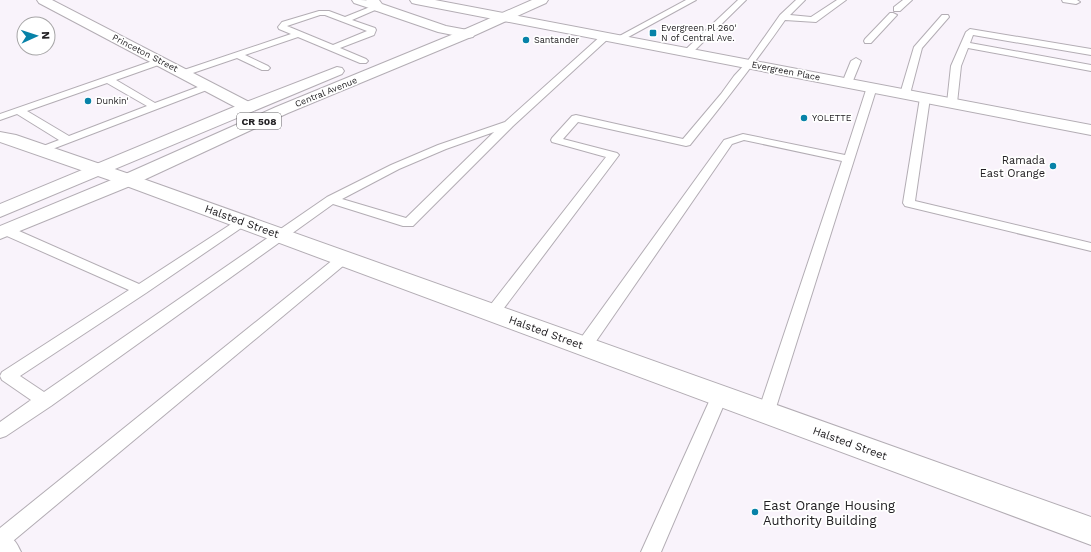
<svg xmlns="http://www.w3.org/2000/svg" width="1091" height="552" viewBox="0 0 1091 552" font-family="'Work Sans',sans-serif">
<rect width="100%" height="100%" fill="#f9f3fb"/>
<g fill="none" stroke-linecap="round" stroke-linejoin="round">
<defs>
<path id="lane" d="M 686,0 L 696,0 L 621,41 L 615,41 L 614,39 Z
M 738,0 L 746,0 L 691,54 L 685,54 L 684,52 L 685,50 Z
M 796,0 L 805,0 L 790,15 L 811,17 L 837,0 L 846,0 L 816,22 L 785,20 C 755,63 723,104 690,145 L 686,146 L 578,122 L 563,139 L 617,153 L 619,155 L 498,316 L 493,317 L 488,316 L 486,312 L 488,308 L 606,157 L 552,142 L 551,140 L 552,138 L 572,116 L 576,115 L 683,139 L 721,94 L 734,76 L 747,62 L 780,15 Z
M 903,0 L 912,0 L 900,11 L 894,11 L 894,7 Z
M 1062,0 L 1077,0 L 1080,2 L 1076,4 L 1063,2 Z
M 375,5 L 381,5 L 382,7 L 352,20 L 375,28 L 376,30 L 374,35 L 340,48 L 366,59 L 368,61 L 366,63 L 360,63 L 298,37 L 245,55 L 268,66 L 270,68 L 268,70 L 262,70 L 237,58 L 187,75 L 181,75 L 179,73 L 181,71 L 291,34 L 279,29 L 278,27 L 282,22 L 319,11 L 329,11 L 345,17 ZM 320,15 L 325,15 L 367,31 L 333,45 L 287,26 Z
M 890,13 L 893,13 L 897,15 L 871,43 L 865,43 L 864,41 L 865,39 Z
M 942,15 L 948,15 L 949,17 L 922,48 L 910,94 L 905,97 L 902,96 L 900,94 L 914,47 Z
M 970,29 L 1091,49 L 1091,55 L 973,35 L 970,43 L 1091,65 L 1091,71 L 968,48 L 961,66 L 957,103 L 956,105 L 948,105 L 947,103 L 951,66 L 966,32 Z
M 606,33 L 610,36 L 609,38 L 513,126 L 413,226 L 403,226 L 333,204 L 51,406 L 6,436 L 0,438 L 0,422 L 31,400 L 2,380 L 0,376 L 2,372 L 129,290 L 0,233 L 0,227 L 10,227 L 139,284 L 239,219 L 249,219 L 250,222 L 146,293 L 20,376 L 44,392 L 327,197 L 391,165 L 438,145 L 505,122 L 603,34 ZM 494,132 L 406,218 L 342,199 L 399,169 L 446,149 Z
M 161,58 L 166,61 L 164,63 L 116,80 L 155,103 L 206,84 L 212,84 L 214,86 L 212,88 L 42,153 L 36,150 L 38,148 L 59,140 L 17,114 L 0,120 L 0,114 ZM 107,83 L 147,106 L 69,136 L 27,111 Z
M 856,58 L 861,61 L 852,83 L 847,86 L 844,85 L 842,83 L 851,61 Z
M 872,84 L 877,87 L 773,417 L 767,419 L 761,417 L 758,412 L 842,161 L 744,140 L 732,144 L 590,350 L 584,352 L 578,350 L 576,346 L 578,342 L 724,140 L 743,134 L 845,155 L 867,87 Z
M 925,95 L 930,98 L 915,201 L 1091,243 L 1091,251 L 905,206 L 903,203 L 920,98 Z
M 344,254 L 349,255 L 351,258 L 349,261 L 7,546 L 0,549 L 0,528 L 339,255 Z
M 720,389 L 726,390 L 728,395 L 661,552 L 641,552 L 712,395 L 714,390 Z"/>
<path id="street" d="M 37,0 L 52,0 L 253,104 L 255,107 L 253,110 L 247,112 L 241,110 L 39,3 Z
M 352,0 C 362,0 378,0 384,7 L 382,10 L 378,11 L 354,3 Z
M 0,533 C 13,538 15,539 21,552 L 0,552 Z"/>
<path id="secondary" d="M 366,0 L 379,0 L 382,4 L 446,26 L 473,31 L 475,34 L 473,37 L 468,38 L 438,32 L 374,10 Z
M 410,0 L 435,0 L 1091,125 L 1091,135 L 416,4 L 412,3 Z
M 0,132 L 16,135 L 135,176 L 1091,517 L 1091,545 L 121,184 L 0,142 Z"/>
<path id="primary" d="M 532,0 L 548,0 L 546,3 L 471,37 L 288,113 L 135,184 L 0,239 L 0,226 L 121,176 L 276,107 L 461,31 Z
M 337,67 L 342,68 L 344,71 L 342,74 L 0,217 L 0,204 L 241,104 Z"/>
</defs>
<!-- lane casing -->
<use href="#lane" stroke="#b3adb4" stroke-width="2"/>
<!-- street casing -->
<use href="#street" stroke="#b3adb4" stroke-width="2"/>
<!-- secondary casing -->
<use href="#secondary" stroke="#b3adb4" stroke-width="2"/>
<!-- primary casing -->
<use href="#primary" stroke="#b3adb4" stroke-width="2"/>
<!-- lane -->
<use href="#lane" fill="#fff" fill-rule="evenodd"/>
<!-- street -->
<use href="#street" fill="#fff" fill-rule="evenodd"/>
<!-- secondary -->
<use href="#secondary" fill="#fff" fill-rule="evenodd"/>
<!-- primary -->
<use href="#primary" fill="#fff" fill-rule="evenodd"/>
</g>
<!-- markers -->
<g fill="#0782a8" stroke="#fff" stroke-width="1.5">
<rect x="649" y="29" width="8" height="8" rx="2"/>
<circle cx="526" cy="40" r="4"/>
<circle cx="88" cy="101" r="4"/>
<circle cx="804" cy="118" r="4"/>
<circle cx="1053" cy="166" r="4"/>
<circle cx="755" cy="512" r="4"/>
</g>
<g text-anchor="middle" stroke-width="3.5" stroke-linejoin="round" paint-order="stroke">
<!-- far-poi labels -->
<g font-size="9" fill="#232124" stroke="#fff" text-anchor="start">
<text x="661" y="31">Evergreen Pl 260'<tspan x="661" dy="10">N of Central Ave.</tspan></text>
<text x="534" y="43">Santander</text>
<text x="96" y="104">Dunkin'</text>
<text x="812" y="121">YOLETTE</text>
</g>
<!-- far-street labels -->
<g font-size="9" fill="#232124" stroke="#fff">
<text transform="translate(145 53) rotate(27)" y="3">Princeton Street</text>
<text transform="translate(786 71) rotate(11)" y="3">Evergreen Place</text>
<text transform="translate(326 92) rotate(-22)" y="3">Central Avenue</text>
</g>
<!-- shield labels -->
<rect fill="#fff" stroke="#656466" stroke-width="1" x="237" y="113" width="44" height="16" rx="3"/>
<g font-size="10" font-weight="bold" fill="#232124">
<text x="259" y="125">CR 508</text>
</g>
<!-- poi labels -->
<g font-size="11" fill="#232124" stroke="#fff" text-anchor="end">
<text x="1045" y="164">Ramada<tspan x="1045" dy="13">East Orange</tspan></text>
</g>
<!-- street labels -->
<g font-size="11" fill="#232124" stroke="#fff">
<text transform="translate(242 221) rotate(20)" y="4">Halsted Street</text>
<text transform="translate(546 332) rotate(20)" y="4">Halsted Street</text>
<text transform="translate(850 443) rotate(20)" y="4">Halsted Street</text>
</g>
<!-- near-poi labels -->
<g font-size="13" fill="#232124" stroke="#fff" text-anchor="start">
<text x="763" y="510">East Orange Housing<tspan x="763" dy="15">Authority Building</tspan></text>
</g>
</g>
<!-- north arrow -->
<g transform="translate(36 36) rotate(87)"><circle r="19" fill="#ffffff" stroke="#a7a6a7"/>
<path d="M0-3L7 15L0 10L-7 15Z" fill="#0782a8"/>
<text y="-6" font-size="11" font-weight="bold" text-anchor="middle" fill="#232124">N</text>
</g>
</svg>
